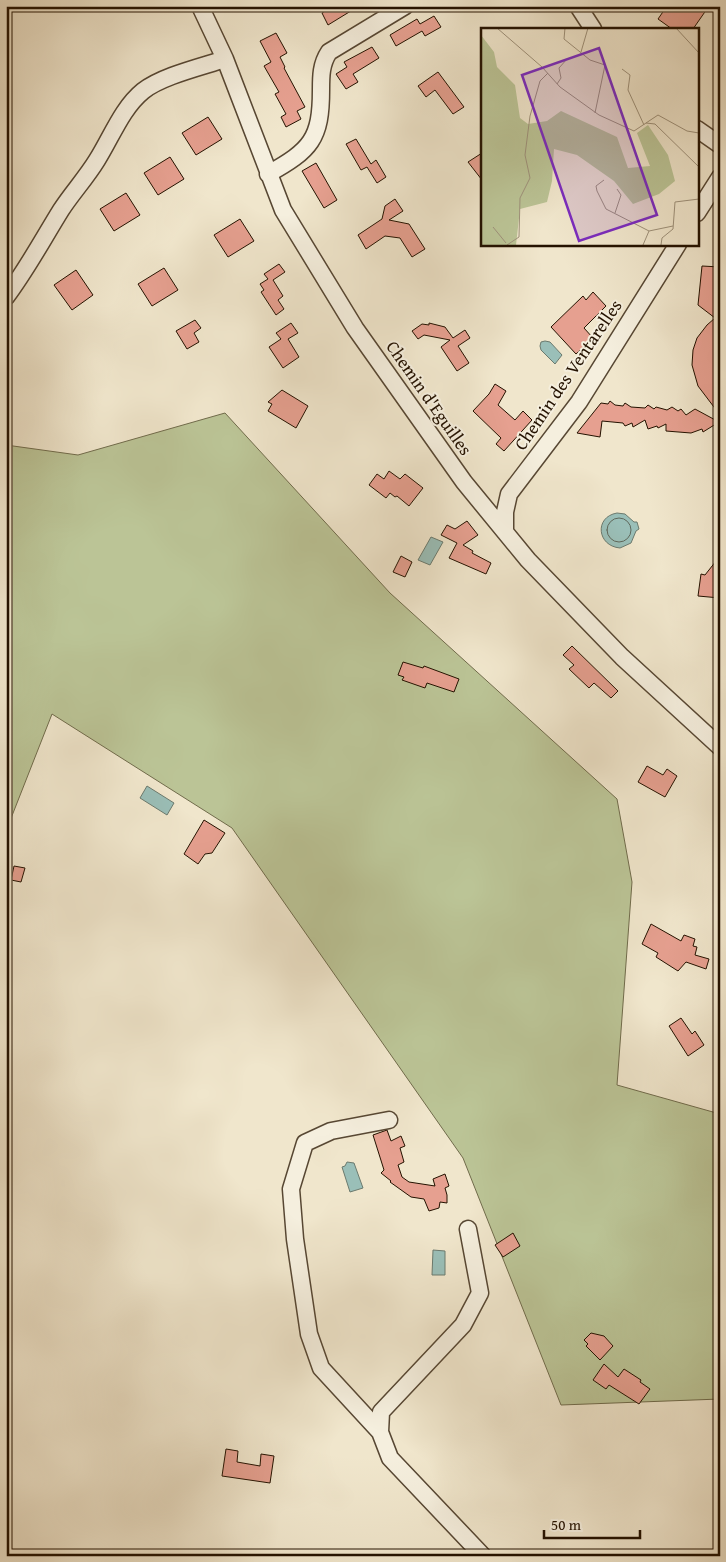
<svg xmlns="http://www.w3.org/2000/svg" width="726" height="1562" viewBox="0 0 726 1562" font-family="'Gentium Book Plus',serif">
<rect width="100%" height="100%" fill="#f0e6cc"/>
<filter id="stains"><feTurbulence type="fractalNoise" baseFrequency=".004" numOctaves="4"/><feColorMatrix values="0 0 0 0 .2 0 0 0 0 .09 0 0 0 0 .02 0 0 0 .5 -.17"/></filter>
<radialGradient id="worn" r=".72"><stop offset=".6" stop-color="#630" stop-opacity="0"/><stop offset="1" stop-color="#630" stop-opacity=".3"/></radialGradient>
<!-- green -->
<path fill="#bbc496" stroke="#706b4b" d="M 225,413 L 390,593 L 617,799 L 632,882 L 617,1085 L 720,1114 L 720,1399 L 561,1405 L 463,1158 L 232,828 L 52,714 L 6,831 L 6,445 L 78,455 Z"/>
<!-- water -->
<path fill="#9abfb8" stroke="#6b7a6e" d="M 545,341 L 550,342 L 562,355 L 555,364 L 541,350 L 540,346 L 541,342 Z
M 617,513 L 625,514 L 634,522 L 637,522 L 639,529 L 636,531 L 631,543 L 620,548 C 597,546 594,517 617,513 Z
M 431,537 L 443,542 L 430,565 L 418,560 Z
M 147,786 L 174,803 L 167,815 L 140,798 Z
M 347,1162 L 354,1163 L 363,1188 L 350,1192 L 342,1167 L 345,1166 Z
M 433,1250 L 445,1251 L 445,1275 L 432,1275 Z"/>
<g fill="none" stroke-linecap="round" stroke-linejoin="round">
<!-- shore -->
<path stroke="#5f685c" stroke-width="1" d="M607 530a12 12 0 1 1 24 0a12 12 0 1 1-24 0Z"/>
</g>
<!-- building -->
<path fill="#e6a090" stroke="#241200" d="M 333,6 L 359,6 L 328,25 L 322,13 Z
M 667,6 L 709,6 L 693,29 L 672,29 L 658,19 Z
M 434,16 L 441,27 L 425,36 L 422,31 L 396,46 L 390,35 L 417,19 L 420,24 Z
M 276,33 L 287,53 L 280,57 L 285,67 L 284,68 L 305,107 L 297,111 L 301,119 L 286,127 L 281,117 L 286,114 L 275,94 L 279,92 L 264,66 L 271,62 L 260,41 Z
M 372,47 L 379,58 L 353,74 L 358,82 L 346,89 L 336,74 L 347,67 L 344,62 Z
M 438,72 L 464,107 L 453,114 L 435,90 L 426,97 L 418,86 Z
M 208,117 L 222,139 L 196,155 L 182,133 Z
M 356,139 L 371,164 L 376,160 L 386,177 L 377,183 L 367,167 L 361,170 L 346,144 Z
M 482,153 L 482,180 L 468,162 Z
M 170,157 L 184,179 L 158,195 L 144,173 Z
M 316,163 L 337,200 L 324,208 L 302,171 Z
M 126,193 L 140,215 L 114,231 L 100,209 Z
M 395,199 L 403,211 L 389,220 L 409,224 L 425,249 L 412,257 L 400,238 L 385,236 L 366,249 L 358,235 L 382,219 L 385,206 Z
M 240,219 L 254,241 L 228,257 L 214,235 Z
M 279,264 L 285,272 L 273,280 L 283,296 L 278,300 L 284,309 L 276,315 L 261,292 L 264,290 L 260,284 L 268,279 L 264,274 Z
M 702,266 L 720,267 L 720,415 L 698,386 L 692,365 L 693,350 L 697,338 L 707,325 L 715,318 L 698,305 Z
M 164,268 L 178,290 L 152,306 L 138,284 Z
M 76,270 L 93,295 L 72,310 L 54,285 Z
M 593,292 L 606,306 L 584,328 L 593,338 L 576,354 L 551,327 L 583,296 L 586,300 Z
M 195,320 L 201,328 L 194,333 L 199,342 L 187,349 L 176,331 Z
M 291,323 L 298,333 L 288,339 L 299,357 L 283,368 L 269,347 L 281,339 L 276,333 Z
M 429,323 L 445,327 L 453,338 L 465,330 L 470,338 L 458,346 L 469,363 L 457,371 L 441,347 L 450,340 L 424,335 L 418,339 L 412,331 L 422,324 L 429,325 Z
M 495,384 L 506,391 L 498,405 L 515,420 L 523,411 L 532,420 L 504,451 L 496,444 L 501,438 L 473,411 L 489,394 Z
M 282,390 L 308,406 L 296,428 L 268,411 L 272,404 L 268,402 Z
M 610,401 L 615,405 L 623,406 L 625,403 L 631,407 L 645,408 L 648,405 L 654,409 L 656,407 L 667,410 L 672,407 L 678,411 L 681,409 L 686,415 L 695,409 L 719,422 L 703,432 L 702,429 L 691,433 L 666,431 L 666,424 L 658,428 L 657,426 L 648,429 L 645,420 L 633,427 L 632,423 L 625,426 L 623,423 L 602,421 L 600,437 L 577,433 L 601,403 L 608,404 Z
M 389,471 L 400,479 L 405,474 L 423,488 L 409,506 L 397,496 L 395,497 L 390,493 L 386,498 L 369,485 L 377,474 L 384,479 Z
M 467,521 L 478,535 L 463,545 L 473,551 L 472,553 L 491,563 L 486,574 L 449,558 L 457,543 L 441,535 L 447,525 L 455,529 Z
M 401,556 L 412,562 L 405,577 L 393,572 Z
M 720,556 L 720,598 L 698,596 L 701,574 L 705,575 Z
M 572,646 L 618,691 L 611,698 L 594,683 L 589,688 L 569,669 L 574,665 L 563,655 Z
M 403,662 L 423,668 L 424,666 L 459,679 L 454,692 L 427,683 L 425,688 L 402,680 L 404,677 L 398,675 Z
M 647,766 L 663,775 L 667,769 L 677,776 L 665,797 L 638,782 Z
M 204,820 L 225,833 L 212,853 L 205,854 L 198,864 L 184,854 Z
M 14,866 L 25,868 L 21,882 L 11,880 Z
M 651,924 L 681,941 L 684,935 L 695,939 L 693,946 L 697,947 L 695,955 L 709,959 L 706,969 L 686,962 L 678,971 L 656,957 L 658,953 L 642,944 Z
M 681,1018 L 692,1034 L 695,1031 L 704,1045 L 688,1056 L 669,1026 Z
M 387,1130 L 391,1141 L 401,1136 L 405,1146 L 400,1148 L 404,1162 L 398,1165 L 402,1177 L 409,1182 L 435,1186 L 433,1179 L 445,1174 L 449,1186 L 445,1188 L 447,1195 L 447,1203 L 440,1202 L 439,1208 L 429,1211 L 424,1199 L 411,1197 L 390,1182 L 391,1181 L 381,1173 L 384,1170 L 373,1135 Z
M 513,1233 L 520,1246 L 503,1257 L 495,1245 Z
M 591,1333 L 604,1336 L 613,1346 L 600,1360 L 586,1346 L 588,1344 L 584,1340 Z
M 604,1364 L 618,1377 L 624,1369 L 641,1380 L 640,1382 L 650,1389 L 639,1404 L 609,1385 L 606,1389 L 593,1380 Z
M 226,1449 L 238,1451 L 237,1462 L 260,1466 L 261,1454 L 274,1456 L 270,1483 L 222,1476 Z"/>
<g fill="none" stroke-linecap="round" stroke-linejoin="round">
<defs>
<path id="minor" d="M 200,6 L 225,59 L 283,210 L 355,328 L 464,482 L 528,560 L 622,657 L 720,747
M 578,6 L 593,29
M 697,129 L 720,145
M 268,174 C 311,150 321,139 321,90 C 321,76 321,64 329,52 L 405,6
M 697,213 L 720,177
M 6,297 C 27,269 43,239 61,210 C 72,193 86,178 97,160 C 111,138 122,108 143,91 C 162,76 201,67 225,59
M 505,532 L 505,512 L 509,494 L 579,402 L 678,244
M 389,1120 L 331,1131 L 305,1143 L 291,1189 L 295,1239 L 309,1334 L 321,1368 L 380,1432 L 390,1458 L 483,1556
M 380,1432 L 381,1412 L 463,1325 L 480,1293 L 468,1229"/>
</defs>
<!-- minor casing -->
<use href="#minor" stroke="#574733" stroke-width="19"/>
<!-- minor -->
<use href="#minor" stroke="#f5efde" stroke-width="16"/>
</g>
<g text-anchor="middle" stroke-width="4" stroke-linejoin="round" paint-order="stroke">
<!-- street labels -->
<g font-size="18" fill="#241200" stroke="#f5efde">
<text transform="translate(568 375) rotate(-56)" y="6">Chemin des Ventarelles</text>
<text transform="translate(429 398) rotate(55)" y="6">Chemin d'Eguilles</text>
</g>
</g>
<!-- overview -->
<g transform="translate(481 28)">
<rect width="218" height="218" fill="#f0e6cc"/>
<path d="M 0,7 L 13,24 L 16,39 L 34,57 L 39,90 L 47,96 L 66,93 L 80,83 L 136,109 L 147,140 L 169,138 L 156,105 L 167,97 L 187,127 L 194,153 L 178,166 L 152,176 L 133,153 L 96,127 L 73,121 L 71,153 L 66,174 L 39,181 L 35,217 L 0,217 Z" fill="#bbc496"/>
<path fill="none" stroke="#9e917a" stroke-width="1" d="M 16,0 L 61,39 L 79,59 L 118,87 L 153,103 L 177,87 L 206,103 L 218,105M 84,0 L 83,11 L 109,32 L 124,37 L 114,85M 195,0 L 218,25M 100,24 L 107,0M 141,41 L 149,47 L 147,62 L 163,97M 76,56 L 80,50 L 78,40 L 86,31M 165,95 L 174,96 L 218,139M 123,152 L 115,158 L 116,163 L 125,181 L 168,203 L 192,198M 134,185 L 140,167 L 136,161M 12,199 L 25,215M 26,217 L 38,209 L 39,170 L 49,150 L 44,127 L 49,88 L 59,53 L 67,45M 162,217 L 168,203M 180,217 L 181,210 L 192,201 L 194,174 L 218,171"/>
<path fill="#7b2cbf" fill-opacity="0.15" stroke="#7b2cbf" stroke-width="2.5" d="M 118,20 L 176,187 L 98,213 L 41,47 Z"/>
<rect width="218" height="218" fill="none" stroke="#241200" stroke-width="2.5"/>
</g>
<!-- margin -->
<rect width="726" height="1562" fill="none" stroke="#f0e6cc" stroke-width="25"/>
<rect x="8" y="8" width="711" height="1547" fill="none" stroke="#241200" stroke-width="2.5"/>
<rect x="12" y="12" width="701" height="1537" fill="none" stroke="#241200"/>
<!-- scale -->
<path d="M544 1530v8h96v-8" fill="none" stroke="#241200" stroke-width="2.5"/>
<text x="551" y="1530" font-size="15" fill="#241200" stroke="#f5efde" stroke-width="4" paint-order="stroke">50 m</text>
<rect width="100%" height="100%" filter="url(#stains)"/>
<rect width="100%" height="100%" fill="url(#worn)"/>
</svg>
